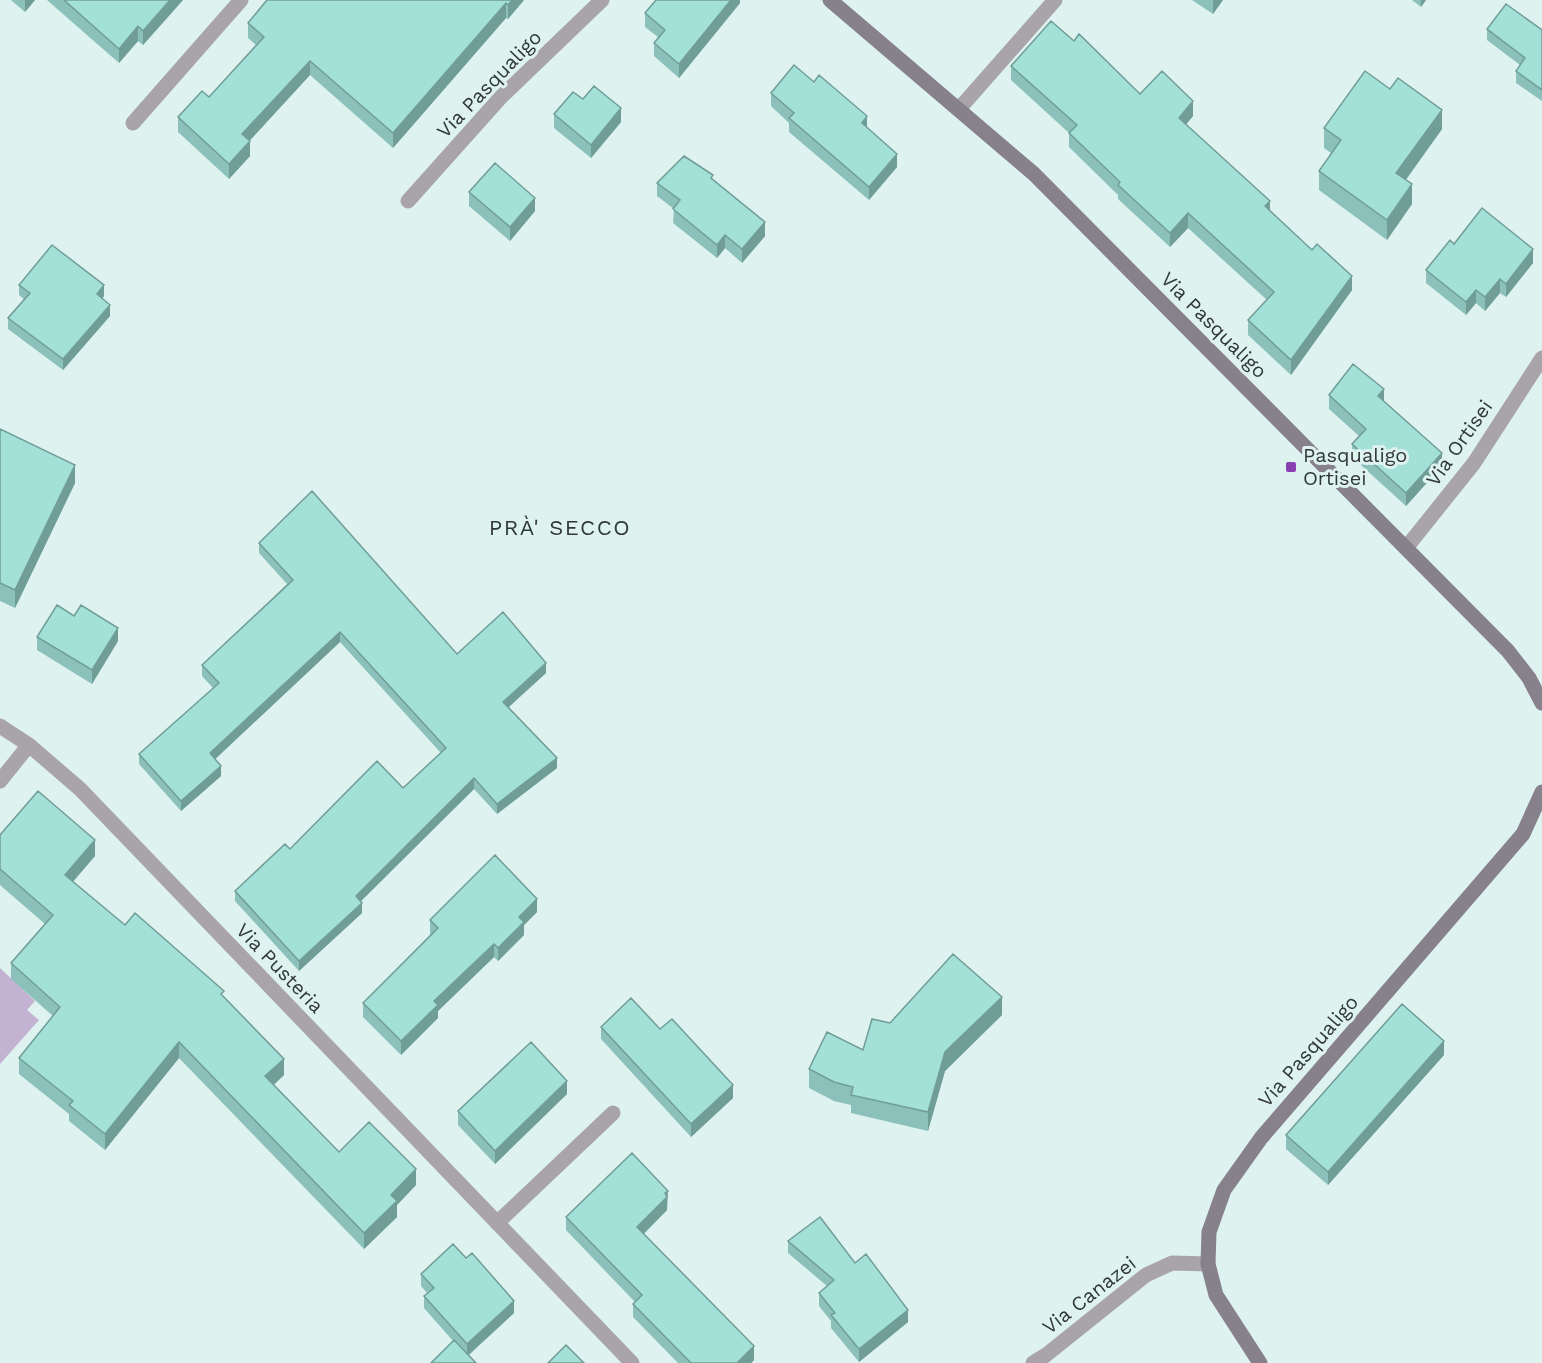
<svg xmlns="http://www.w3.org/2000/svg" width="1542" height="1363" viewBox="0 0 1542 1363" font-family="'Work Sans',sans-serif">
<rect width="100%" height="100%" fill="#def2ef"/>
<!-- green -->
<path fill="#c4b2d2" d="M 0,968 L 35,1001 L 27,1010 L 39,1020 L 0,1064 Z"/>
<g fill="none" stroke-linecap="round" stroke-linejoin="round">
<!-- street -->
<path stroke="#a8a4aa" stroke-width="15" d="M 959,109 L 1055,0
M 133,123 L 241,0
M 408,201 L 501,97 L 602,0
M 1406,548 L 1474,463 L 1542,358
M 0,726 L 29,745 L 80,789 L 632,1363
M 0,781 L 29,745
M 497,1223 L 613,1113
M 1033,1363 L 1046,1355 L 1146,1275 L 1172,1263 L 1208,1264"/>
<!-- secondary -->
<path stroke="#86818a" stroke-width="15" d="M 830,0 L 1034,174 L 1508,651 L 1529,678 L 1542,703
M 1260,1363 L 1216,1295 L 1208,1264 L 1209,1232 L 1224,1190 L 1261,1138 L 1523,834 L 1542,792"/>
</g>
<!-- wall -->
<path fill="#8bc1ba" d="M 11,0 L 35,0 L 25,12 Z
M 47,0 L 183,0 L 143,45 L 138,41 L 119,63 Z
M 524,0 L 508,19 L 506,18 L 393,148 L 310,75 L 249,141 L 250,156 L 229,179 L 178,132 L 178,117 L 209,97 L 256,45 L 248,38 L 248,23 Z
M 740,0 L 740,3 L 679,78 L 654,56 L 654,43 L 658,37 L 645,27 L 645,13 Z
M 1192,0 L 1223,0 L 1213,14 Z
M 1412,0 L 1426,0 L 1421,7 Z
M 1487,29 L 1542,30 L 1542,101 L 1516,83 L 1516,71 L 1520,65 L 1487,40 Z
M 1074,41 L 1140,94 L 1193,116 L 1186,124 L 1270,211 L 1352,290 L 1291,375 L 1248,335 L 1248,320 L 1267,300 L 1188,228 L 1170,247 L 1118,199 L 1118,195 L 1069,147 L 1069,133 L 1011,80 L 1011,66 Z
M 771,93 L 867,128 L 897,167 L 869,200 L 789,132 L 789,123 L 771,106 Z
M 583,99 L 621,122 L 591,158 L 554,128 L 554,114 Z
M 1324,128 L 1442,129 L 1406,180 L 1412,204 L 1387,240 L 1319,190 L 1319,171 L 1331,153 L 1324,148 Z
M 713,180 L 765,236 L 742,263 L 725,248 L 717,258 L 673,223 L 674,209 L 657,196 L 657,183 Z
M 469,192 L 535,211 L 510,241 L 469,206 Z
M 1454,244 L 1533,263 L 1506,297 L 1500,293 L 1485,311 L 1476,303 L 1466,315 L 1426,283 L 1426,270 Z
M 19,285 L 104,296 L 102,299 L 110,316 L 63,370 L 8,329 L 8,318 L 25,300 L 19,295 Z
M 1329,395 L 1384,401 L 1442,466 L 1406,506 L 1352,457 L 1352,444 L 1359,436 L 1329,409 Z
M 0,429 L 75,483 L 15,608 L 0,601 Z
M 259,543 L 457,654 L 546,673 L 509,707 L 557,768 L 497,814 L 474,789 L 361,901 L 362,913 L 299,971 L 235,901 L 235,891 L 290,849 L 403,788 L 441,753 L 340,642 L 215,759 L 221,776 L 181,811 L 139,764 L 139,754 L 213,688 L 202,676 L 202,665 L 287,584 L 259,553 Z
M 37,637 L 118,641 L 92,684 L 37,650 Z
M 0,835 L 95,856 L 73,881 L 125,925 L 224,997 L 284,1075 L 274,1085 L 339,1152 L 416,1185 L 397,1205 L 397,1217 L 364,1249 L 179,1058 L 105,1150 L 69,1121 L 69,1114 L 19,1074 L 19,1058 L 53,1016 L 11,979 L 11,963 L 45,924 L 0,885 Z
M 537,912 L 524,925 L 524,935 L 498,961 L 494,957 L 438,1011 L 438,1018 L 401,1055 L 363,1017 L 363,1003 L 431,934 L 430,934 L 430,920 Z
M 1002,1015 L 945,1071 L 928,1131 L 851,1113 L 851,1105 L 834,1101 L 809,1088 L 809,1069 L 863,1050 L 890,1023 Z
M 601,1027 L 660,1029 L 733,1098 L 691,1137 L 601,1039 Z
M 1444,1055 L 1328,1185 L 1286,1149 L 1286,1135 Z
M 567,1094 L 495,1164 L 458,1125 L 458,1111 Z
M 667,1205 L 667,1210 L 644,1234 L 754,1360 L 751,1363 L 678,1363 L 633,1317 L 633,1304 L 635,1302 L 566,1230 L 566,1217 L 668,1205 Z
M 788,1241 L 855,1263 L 908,1322 L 859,1362 L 831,1328 L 831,1321 L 819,1306 L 819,1293 L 827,1286 L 788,1253 Z
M 421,1274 L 514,1313 L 469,1355 L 453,1341 L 424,1308 L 424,1296 L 427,1293 L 421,1286 Z"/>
<!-- shaded-wall -->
<path fill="#719d97" d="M 25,0 L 35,0 L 25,12 Z
M 170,0 L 183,0 L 143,45 L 143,31 Z
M 512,0 L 524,0 L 508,19 L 508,5 Z
M 731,0 L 740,0 L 740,3 L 679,78 L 679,64 Z
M 1214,0 L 1223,0 L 1213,14 L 1213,1 Z
M 1421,0 L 1426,0 L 1421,7 Z
M 506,3 L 506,18 L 393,148 L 393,133 Z
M 138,26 L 138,41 L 119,63 L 119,49 Z
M 310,61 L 310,75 L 242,149 L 242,134 Z
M 1193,101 L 1193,116 L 1179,133 L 1179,118 Z
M 621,108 L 621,122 L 591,158 L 591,145 Z
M 1442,110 L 1442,129 L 1396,193 L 1396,173 Z
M 867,116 L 867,130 L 862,123 Z
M 250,141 L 250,156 L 229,179 L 229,164 Z
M 897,154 L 897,167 L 869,200 L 869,187 Z
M 1412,184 L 1412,204 L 1387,240 L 1387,220 Z
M 535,198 L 535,211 L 510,241 L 510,227 Z
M 1270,201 L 1270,215 L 1265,206 Z
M 1188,213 L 1188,228 L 1170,247 L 1170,233 Z
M 765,222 L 765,236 L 742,263 L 742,249 Z
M 725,235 L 725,248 L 717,258 L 717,245 Z
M 1533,249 L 1533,263 L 1506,297 L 1506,284 Z
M 1352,276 L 1352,290 L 1291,375 L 1291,360 Z
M 1500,279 L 1500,293 L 1485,311 L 1485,297 Z
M 104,285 L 104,296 L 97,305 L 97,294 Z
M 1476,290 L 1476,303 L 1466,315 L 1466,302 Z
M 110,305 L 110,316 L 63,370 L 63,359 Z
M 1384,389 L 1384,402 L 1378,396 Z
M 1442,453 L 1442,466 L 1406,506 L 1406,493 Z
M 75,465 L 75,483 L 15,608 L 15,590 Z
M 118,628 L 118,641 L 92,684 L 92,670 Z
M 340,632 L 340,642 L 210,764 L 210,753 Z
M 546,663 L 546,673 L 503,712 L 503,702 Z
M 557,758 L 557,768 L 497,814 L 497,804 Z
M 221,766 L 221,776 L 181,811 L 181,801 Z
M 474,778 L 474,789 L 356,906 L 356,896 Z
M 95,840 L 95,856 L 65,891 L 65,875 Z
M 537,899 L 537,912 L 524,925 L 524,935 L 498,961 L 498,948 L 519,917 Z
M 362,903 L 362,913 L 299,971 L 299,961 Z
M 494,944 L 494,957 L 438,1011 L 438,1018 L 401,1055 L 401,1041 L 434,1001 Z
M 1002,997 L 1002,1015 L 945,1071 L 928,1131 L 928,1112 L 945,1052 Z
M 1444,1041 L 1444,1055 L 1328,1185 L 1328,1172 Z
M 179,1042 L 179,1058 L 105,1150 L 105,1134 Z
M 284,1059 L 284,1075 L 265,1092 L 265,1076 Z
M 567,1081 L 567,1094 L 495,1164 L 495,1151 Z
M 733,1085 L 733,1098 L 691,1137 L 691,1124 Z
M 416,1169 L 416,1185 L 397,1205 L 397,1217 L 364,1249 L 364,1233 L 391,1195 Z
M 668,1191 L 667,1210 L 637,1240 L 637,1227 Z
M 514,1301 L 514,1313 L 467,1356 L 467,1344 Z
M 908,1310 L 908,1322 L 859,1362 L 859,1349 Z
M 754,1346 L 754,1360 L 751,1363 L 737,1363 Z"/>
<!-- building -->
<path fill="#a2e0d8" stroke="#719d97" stroke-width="1.5" d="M 64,0 L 170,0 L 143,31 L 138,26 L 119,49 Z
M 267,0 L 512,0 L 508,5 L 506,3 L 393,133 L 310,61 L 242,134 L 250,141 L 229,164 L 178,117 L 202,91 L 209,97 L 264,37 L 248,23 Z
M 656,0 L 731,0 L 679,64 L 654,43 L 665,30 L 645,13 Z
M 1506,4 L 1542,30 L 1542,90 L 1516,71 L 1525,58 L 1487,29 Z
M 1051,21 L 1074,41 L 1079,34 L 1140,94 L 1162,71 L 1193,101 L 1179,118 L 1270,201 L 1265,206 L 1312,250 L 1317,244 L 1352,276 L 1291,360 L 1248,320 L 1274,292 L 1188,213 L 1170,233 L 1118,185 L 1120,182 L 1069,133 L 1077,125 L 1011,66 Z
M 794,65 L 814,82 L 819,75 L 867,116 L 862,123 L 897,154 L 869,187 L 789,118 L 794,113 L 771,93 Z
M 1365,71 L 1390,89 L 1398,78 L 1442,110 L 1396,173 L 1412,184 L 1387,220 L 1319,171 L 1341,140 L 1324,128 Z
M 594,86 L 621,108 L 591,145 L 554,114 L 573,92 L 583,99 Z
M 684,156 L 713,175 L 711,178 L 765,222 L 742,249 L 725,235 L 717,245 L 673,209 L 680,200 L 657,183 Z
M 495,163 L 535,198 L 510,227 L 469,192 Z
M 1482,208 L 1533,249 L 1506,284 L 1500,279 L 1485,297 L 1476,290 L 1466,302 L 1426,270 L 1450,240 L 1454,244 Z
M 52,245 L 104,285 L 97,294 L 110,305 L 63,359 L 8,318 L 30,293 L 19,285 Z
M 1353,364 L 1384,389 L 1378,396 L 1442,453 L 1406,493 L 1352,444 L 1366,429 L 1329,395 Z
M 0,429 L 75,465 L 15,590 L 0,583 Z
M 312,491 L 457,654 L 503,612 L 546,663 L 503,702 L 557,758 L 497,804 L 474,778 L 356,896 L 362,903 L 299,961 L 235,891 L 285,844 L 290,849 L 377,761 L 403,788 L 446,748 L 340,632 L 210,753 L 221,766 L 181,801 L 139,754 L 219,683 L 202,665 L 293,580 L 259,543 Z
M 57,605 L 74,616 L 81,605 L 118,628 L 92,670 L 37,637 Z
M 38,791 L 95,840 L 65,875 L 125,925 L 135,913 L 224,991 L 221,994 L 284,1059 L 265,1076 L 339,1152 L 369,1122 L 416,1169 L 391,1195 L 397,1201 L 364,1233 L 179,1042 L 105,1134 L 69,1105 L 73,1101 L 19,1058 L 60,1007 L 11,963 L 53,915 L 0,869 L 0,835 Z
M 495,855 L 537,899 L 519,917 L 524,922 L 498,948 L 494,944 L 434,1001 L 438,1005 L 401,1041 L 363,1003 L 438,928 L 430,920 Z
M 953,954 L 1002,997 L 945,1052 L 928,1112 L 851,1095 L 853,1087 L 834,1082 L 809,1069 L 827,1032 L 863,1050 L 872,1019 L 890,1023 Z
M 631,998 L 660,1029 L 672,1019 L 733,1085 L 691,1124 L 601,1027 Z
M 1402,1004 L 1444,1041 L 1328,1172 L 1286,1135 Z
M 531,1042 L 567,1081 L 495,1151 L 458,1111 Z
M 632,1153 L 668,1191 L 665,1193 L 667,1197 L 637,1227 L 754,1346 L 737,1363 L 691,1363 L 633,1304 L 642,1295 L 566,1217 Z
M 820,1217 L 855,1263 L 866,1254 L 908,1310 L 859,1349 L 831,1315 L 835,1313 L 819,1293 L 834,1280 L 788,1241 Z
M 453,1244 L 466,1258 L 472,1253 L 514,1301 L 467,1344 L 424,1296 L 434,1288 L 421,1274 Z
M 454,1340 L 476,1363 L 431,1363 Z
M 566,1345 L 584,1363 L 548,1363 Z"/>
<!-- markers -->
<rect fill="#8a40b2" stroke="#def2ef" stroke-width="2" x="1285" y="461" width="12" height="12" rx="3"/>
<g text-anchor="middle" stroke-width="6" stroke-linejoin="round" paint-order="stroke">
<!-- street labels -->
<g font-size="20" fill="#313837" stroke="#def2ef">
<text transform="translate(489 84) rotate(-46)" y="7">Via Pasqualigo</text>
<text transform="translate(1214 325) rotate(45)" y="7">Via Pasqualigo</text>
<text transform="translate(1459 443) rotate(-55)" y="7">Via Ortisei</text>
<text transform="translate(280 968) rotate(46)" y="7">Via Pusteria</text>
<text transform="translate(1308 1051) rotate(-49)" y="7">Via Pasqualigo</text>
<text transform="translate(1089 1295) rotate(-38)" y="7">Via Canazei</text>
</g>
<!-- poi labels -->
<g font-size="20" fill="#313837" stroke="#def2ef" text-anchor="start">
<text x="1303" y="462">Pasqualigo<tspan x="1303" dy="23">Ortisei</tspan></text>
</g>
<!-- quarter labels -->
<g font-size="22" letter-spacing="1.5" fill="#313837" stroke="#def2ef">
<text x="560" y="535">PRÀ' SECCO</text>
</g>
</g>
</svg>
